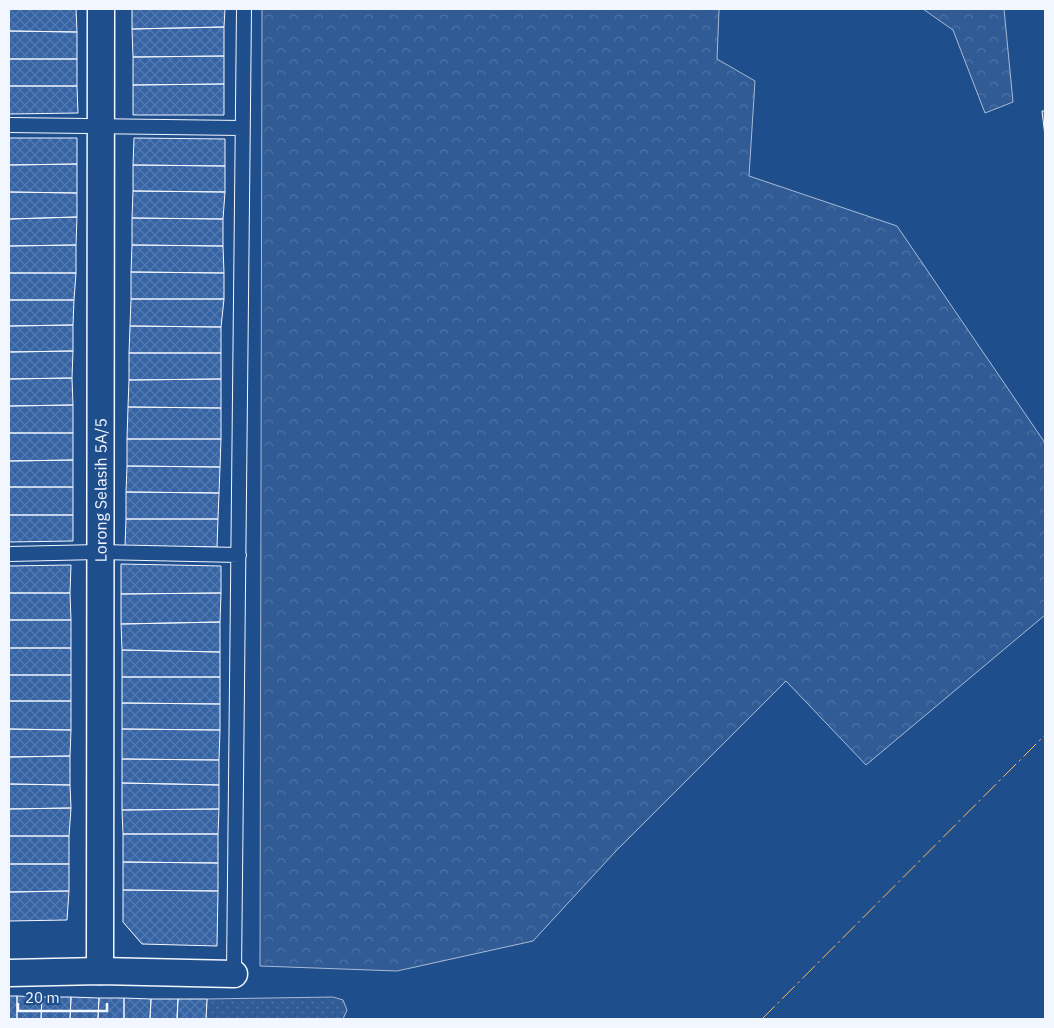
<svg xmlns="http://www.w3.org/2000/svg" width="1054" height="1028" viewBox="0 0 1054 1028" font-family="'IBM Plex Sans',sans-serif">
<defs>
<pattern id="grass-dots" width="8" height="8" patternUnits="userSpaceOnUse" patternTransform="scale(1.25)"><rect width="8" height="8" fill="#305b95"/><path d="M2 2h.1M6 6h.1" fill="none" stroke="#4e73a5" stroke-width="1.8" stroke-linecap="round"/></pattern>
<pattern id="forest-crowns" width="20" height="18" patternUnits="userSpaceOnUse" patternTransform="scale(1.25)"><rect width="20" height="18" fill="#305b95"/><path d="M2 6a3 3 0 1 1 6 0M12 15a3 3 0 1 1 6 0" fill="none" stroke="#4e73a5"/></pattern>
<pattern id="building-cross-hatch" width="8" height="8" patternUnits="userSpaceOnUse" patternTransform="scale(1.25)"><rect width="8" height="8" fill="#3563a3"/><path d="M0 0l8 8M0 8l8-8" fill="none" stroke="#537ab1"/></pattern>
</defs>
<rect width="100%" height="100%" fill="#1f4e8c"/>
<!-- grass -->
<path fill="url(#grass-dots)" stroke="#a8bbd7" d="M 333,997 L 343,1000 L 347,1010 L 343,1019 L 206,1019 L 207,999 Z"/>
<!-- forest -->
<path fill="url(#forest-crowns)" stroke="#a8bbd7" d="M 262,9 L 721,9 L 719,10 L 717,59 L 755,81 L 749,176 L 897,226 L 1045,443 L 1045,615 L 866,765 L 786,681 L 615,852 L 533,941 L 397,971 L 260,966 Z
M 923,9 L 1004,9 L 1013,102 L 985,113 L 953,30 Z"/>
<!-- building -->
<path fill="url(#building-cross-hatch)" stroke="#f2f6ff" d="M 9,9 L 76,9 L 77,32 L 9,31 Z
M 132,9 L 225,9 L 224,27 L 132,29 Z
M 224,27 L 224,56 L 133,57 L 132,29 Z
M 9,31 L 77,32 L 77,59 L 9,59 Z
M 224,56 L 224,84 L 133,85 L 133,57 Z
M 9,59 L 77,59 L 77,86 L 9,86 Z
M 224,84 L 224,115 L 133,115 L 133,85 Z
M 9,86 L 77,86 L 78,113 L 9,114 Z
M 1042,111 L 1045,111 L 1045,136 Z
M 9,138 L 77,138 L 77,164 L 9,165 Z
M 134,138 L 225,139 L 225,166 L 133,165 Z
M 77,164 L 77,193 L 9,192 L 9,165 Z
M 133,165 L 225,166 L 225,192 L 133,191 Z
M 133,191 L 225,192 L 223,219 L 132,218 Z
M 9,192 L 77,193 L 77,217 L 9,219 Z
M 77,217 L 76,245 L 9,246 L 9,219 Z
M 132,218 L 223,219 L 223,246 L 132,245 Z
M 76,245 L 76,273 L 9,273 L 9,246 Z
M 132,245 L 223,246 L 224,273 L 131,272 Z
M 131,272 L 224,273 L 224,299 L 131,299 Z
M 9,273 L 76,273 L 74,300 L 9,300 Z
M 131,299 L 224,299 L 221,327 L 130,326 Z
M 9,300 L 74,300 L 73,325 L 9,326 Z
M 73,325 L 73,351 L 9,352 L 9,326 Z
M 130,326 L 221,327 L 221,353 L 129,353 Z
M 73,351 L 72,378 L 9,379 L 9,352 Z
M 129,353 L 221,353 L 221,379 L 129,380 Z
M 72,378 L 73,405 L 9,406 L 9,379 Z
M 221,379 L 221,408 L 128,407 L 129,380 Z
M 73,405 L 73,433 L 9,433 L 9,406 Z
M 128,407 L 221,408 L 221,439 L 127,439 Z
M 9,433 L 73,433 L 73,460 L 9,461 Z
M 127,439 L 221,439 L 220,467 L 127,466 Z
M 73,460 L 73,487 L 9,487 L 9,461 Z
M 127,466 L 220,467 L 219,493 L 126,492 Z
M 9,487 L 73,487 L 73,515 L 9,515 Z
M 126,492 L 219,493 L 218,519 L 126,519 Z
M 9,515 L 73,515 L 73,541 L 9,542 Z
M 126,519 L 218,519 L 217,547 L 125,546 Z
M 121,564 L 221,566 L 221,593 L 121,594 Z
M 71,565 L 70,593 L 9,593 L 9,566 Z
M 9,593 L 70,593 L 71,620 L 9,620 Z
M 221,593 L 220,622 L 121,624 L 121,594 Z
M 9,620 L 71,620 L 71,648 L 9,648 Z
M 220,622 L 220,652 L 122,650 L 121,624 Z
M 9,648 L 71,648 L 71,675 L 9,675 Z
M 122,650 L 220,652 L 220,677 L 122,677 Z
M 9,675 L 71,675 L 71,701 L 9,701 Z
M 122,677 L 220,677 L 220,704 L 122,703 Z
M 9,701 L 71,701 L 71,730 L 9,729 Z
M 122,703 L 220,704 L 220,730 L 122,729 Z
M 9,729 L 71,730 L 70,756 L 9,757 Z
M 122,729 L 220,730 L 219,760 L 122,759 Z
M 70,756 L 70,785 L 9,784 L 9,757 Z
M 122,759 L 219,760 L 219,785 L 122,783 Z
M 122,783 L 219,785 L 219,809 L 122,810 Z
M 9,784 L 70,785 L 71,808 L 9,809 Z
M 71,808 L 69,836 L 9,836 L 9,809 Z
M 219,809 L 218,834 L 123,834 L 122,810 Z
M 123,834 L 218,834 L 218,863 L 123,862 Z
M 9,836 L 69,836 L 69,864 L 9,864 Z
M 123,862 L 218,863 L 218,891 L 123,890 Z
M 9,864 L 69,864 L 69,891 L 9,892 Z
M 123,890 L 218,891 L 217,946 L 142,944 L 123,922 Z
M 69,891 L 67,920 L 9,921 L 9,892 Z
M 9,996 L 17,996 L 17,1019 L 9,1019 Z
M 17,996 L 42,997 L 41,1019 L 17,1019 Z
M 42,997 L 71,997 L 70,1019 L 41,1019 Z
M 71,997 L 99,998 L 98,1019 L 70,1019 Z
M 99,998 L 124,998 L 124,1019 L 98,1019 Z
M 124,998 L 151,999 L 150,1019 L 124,1019 Z
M 151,999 L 178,999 L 177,1019 L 150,1019 Z
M 178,999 L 207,999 L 206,1019 L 177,1019 Z"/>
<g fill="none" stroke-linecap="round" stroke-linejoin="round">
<defs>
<path id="service" d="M 9,125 L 242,128
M 9,554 L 99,552 L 239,555
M 234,974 L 244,9"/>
<g id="minor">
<path id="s1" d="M 100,971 L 101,9"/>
<path d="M 9,973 L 100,971 L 234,974"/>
</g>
</defs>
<!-- service casing -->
<use href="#service" stroke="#f2f6ff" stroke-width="16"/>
<!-- minor casing -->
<use href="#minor" stroke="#f2f6ff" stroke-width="29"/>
<!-- service -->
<use href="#service" stroke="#1f4e8c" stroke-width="14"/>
<!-- minor -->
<use href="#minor" stroke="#1f4e8c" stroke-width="26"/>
<!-- power -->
<path stroke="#ffb74d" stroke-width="1" stroke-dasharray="18 4 2.5 4" stroke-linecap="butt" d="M 762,1019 L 1045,735"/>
</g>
<g text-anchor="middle" stroke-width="4" stroke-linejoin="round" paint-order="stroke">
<!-- street labels -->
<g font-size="16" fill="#f2f6ff" stroke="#1f4e8c">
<text dy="6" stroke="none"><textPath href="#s1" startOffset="481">Lorong Selasih 5A/5</textPath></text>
</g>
</g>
<!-- border -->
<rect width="1054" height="1028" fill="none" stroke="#f2f6ff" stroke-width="20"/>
<!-- scale -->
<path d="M18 1003v8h89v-8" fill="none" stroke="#f2f6ff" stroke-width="2.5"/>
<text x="25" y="1003" font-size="15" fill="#f2f6ff" stroke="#1f4e8c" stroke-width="4" paint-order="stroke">20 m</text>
</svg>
